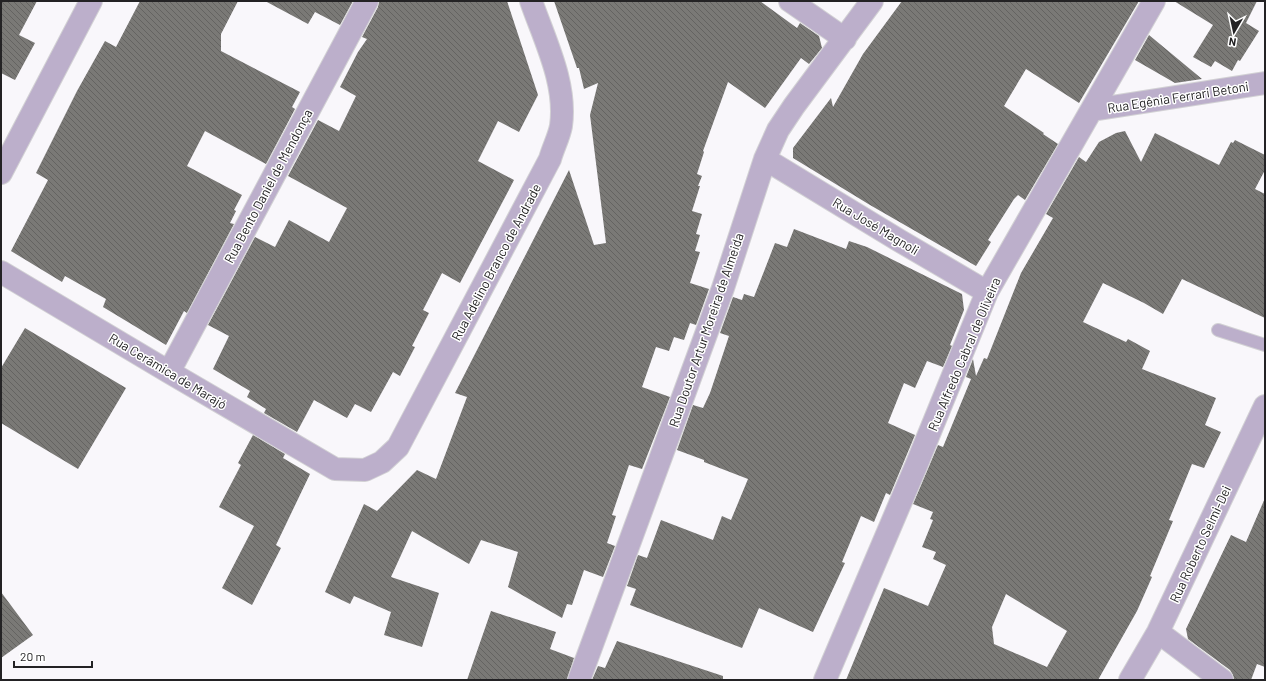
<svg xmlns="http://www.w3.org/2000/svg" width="1266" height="681" viewBox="0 0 1266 681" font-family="Barlow,sans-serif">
<defs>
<pattern id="building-back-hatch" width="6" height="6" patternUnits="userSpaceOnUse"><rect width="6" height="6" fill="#7a7976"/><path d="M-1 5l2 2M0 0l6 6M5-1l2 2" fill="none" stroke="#646361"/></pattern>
</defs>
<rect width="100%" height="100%" fill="#f9f7fb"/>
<!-- building -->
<path fill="url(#building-back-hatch)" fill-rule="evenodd" d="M 1,1 L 37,1 L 19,35 L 35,43 L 15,80 L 1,73 Z
M 140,1 L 238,1 L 221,34 L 221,51 L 300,92 L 292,107 L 295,109 L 266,164 L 205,131 L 187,166 L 242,195 L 234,210 L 236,211 L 230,223 L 234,224 L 187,313 L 184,311 L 166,345 L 103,307 L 106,299 L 65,276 L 62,282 L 11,251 L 48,180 L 36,173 L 77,91 L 105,41 L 116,47 Z
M 265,1 L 353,1 L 340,25 L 315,12 L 308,24 Z
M 379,1 L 507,1 L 538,95 L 519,132 L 498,121 L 478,161 L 514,180 L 460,283 L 442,273 L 423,310 L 429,313 L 412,346 L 415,347 L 400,376 L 393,372 L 371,412 L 355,404 L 347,418 L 314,400 L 297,432 L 264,413 L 266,409 L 247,397 L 250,391 L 213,369 L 229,336 L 208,325 L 255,237 L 275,247 L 289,220 L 329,242 L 347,208 L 288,176 L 318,120 L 339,131 L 356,96 L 340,87 L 358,52 L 367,39 L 362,37 L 378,7 Z
M 554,1 L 760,1 L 797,28 L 800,23 L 819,36 L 822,48 L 809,64 L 801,58 L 765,108 L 728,82 L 703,151 L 704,152 L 697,174 L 702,176 L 698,186 L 700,186 L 692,211 L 702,214 L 696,234 L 700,235 L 695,251 L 700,252 L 690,283 L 709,289 L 696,325 L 690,323 L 684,340 L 674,337 L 669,351 L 656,347 L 642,387 L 670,397 L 642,469 L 629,465 L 612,515 L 616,516 L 607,543 L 615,546 L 603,577 L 584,570 L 572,605 L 567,604 L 562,618 L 508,587 L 518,552 L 481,540 L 469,564 L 412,531 L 391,577 L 439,593 L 422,647 L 384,635 L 391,612 L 354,596 L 350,604 L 325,592 L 364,504 L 377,511 L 417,470 L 436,479 L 467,397 L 455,393 L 569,170 L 594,245 L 606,243 L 590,115 L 598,83 L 584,89 L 579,68 L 577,68 Z
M 902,1 L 1139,1 L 1079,103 L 1026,69 L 1004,106 L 1044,133 L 1043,134 L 1058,144 L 1025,200 L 1018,195 L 1014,199 L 988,240 L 991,242 L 976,266 L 870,205 L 793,158 L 793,148 L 831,98 L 833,107 L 863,54 Z
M 1174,1 L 1257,1 L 1246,23 L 1259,31 L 1240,61 L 1238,60 L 1232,71 L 1215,61 L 1211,67 L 1193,57 L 1213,25 Z
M 1149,35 L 1202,79 L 1175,83 L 1135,60 Z
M 1125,131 L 1141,162 L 1155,133 L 1219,165 L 1231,142 L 1233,143 L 1235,140 L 1265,155 L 1265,170 L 1255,189 L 1265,194 L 1265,318 L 1182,279 L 1163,314 L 1144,303 L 1103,283 L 1083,322 L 1126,342 L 1128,339 L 1150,351 L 1142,369 L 1216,398 L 1205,425 L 1221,432 L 1204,468 L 1192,464 L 1169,520 L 1173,521 L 1150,576 L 1152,577 L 1137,611 L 1098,680 L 846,680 L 884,588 L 928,606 L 946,565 L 933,559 L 936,552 L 922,547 L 933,520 L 930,519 L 933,512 L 913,504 L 938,445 L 943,447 L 971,379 L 966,377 L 973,359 L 976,376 L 984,358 L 987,359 L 1021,273 L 1053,218 L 1046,214 L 1079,157 L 1086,162 L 1099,142 L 1116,133 ZM 1006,594 L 1067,631 L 1047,667 L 994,644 L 992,627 Z
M 794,229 L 846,249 L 849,241 L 867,247 L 962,294 L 964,310 L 950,345 L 952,346 L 943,367 L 927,361 L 915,388 L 904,383 L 888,423 L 915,435 L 890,495 L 886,493 L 874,522 L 861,516 L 842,562 L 845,563 L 813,632 L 759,608 L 742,648 L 630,605 L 636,589 L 627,586 L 638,555 L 647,558 L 661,520 L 713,540 L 722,516 L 731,520 L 748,479 L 704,462 L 704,460 L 677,450 L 693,405 L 703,408 L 710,393 L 729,336 L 720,333 L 733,297 L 742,300 L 744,294 L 754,297 L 775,243 L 787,247 Z
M 25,328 L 126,388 L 78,469 L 1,423 L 1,368 Z
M 253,435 L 285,454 L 283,458 L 310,474 L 276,545 L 281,548 L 252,605 L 222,588 L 254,526 L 219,507 L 241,465 L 238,463 Z
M 1265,498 L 1265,667 L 1257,664 L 1251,680 L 1234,680 L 1233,675 L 1230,670 L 1188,639 L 1186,629 L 1231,535 L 1246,542 Z
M 1,592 L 33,635 L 1,658 Z
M 491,611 L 556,632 L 550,649 L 574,658 L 567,680 L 467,680 Z
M 617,641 L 723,676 L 723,680 L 592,680 L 598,666 L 605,668 Z"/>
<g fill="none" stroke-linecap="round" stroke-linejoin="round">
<defs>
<path id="lane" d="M 1218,330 L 1265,345"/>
<path id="street" d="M 790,1 L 845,39
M 1092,110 L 1265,83
M 765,159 L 900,241 L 987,292
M 1,173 L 91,1
M 1,272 L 169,372 L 335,469 L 365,470 L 382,462 L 398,447 L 550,159 C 553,148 559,137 561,126 C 567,84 545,41 531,1
M 169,372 L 367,1
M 1158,632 L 1222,680
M 579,680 L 723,288 L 765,159 L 778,130 L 794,106 L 872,1
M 825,680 L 916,466 L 987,292 L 1154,1
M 1130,680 L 1158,632 L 1265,406"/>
</defs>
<!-- lane casing -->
<use href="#lane" stroke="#d2d1d4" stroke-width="14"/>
<!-- street casing -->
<use href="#street" stroke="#d2d1d4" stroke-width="24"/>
<!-- lane -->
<use href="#lane" stroke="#bcafcb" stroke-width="12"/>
<!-- street -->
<use href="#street" stroke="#bcafcb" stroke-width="22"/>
</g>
<g text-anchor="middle" stroke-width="3" stroke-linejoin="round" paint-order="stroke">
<!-- street labels -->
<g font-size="13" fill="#232224" stroke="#fff">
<text transform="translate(1178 97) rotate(-9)" y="5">Rua Egênia Ferrari Betoni</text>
<text transform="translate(268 186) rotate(-62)" y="5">Rua Bento Daniel de Mendonça</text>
<text transform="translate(876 226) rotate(31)" y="5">Rua José Magnoli</text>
<text transform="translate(496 262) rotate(-62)" y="5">Rua Adelino Branco de Andrade</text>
<text transform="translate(706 330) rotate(-71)" y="5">Rua Doutor Artur Moreira de Almeida</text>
<text transform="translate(964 354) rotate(-67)" y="5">Rua Alfredo Cabral de Oliveira</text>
<text transform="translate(168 371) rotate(31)" y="5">Rua Cerâmica de Marajó</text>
<text transform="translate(1200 544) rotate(-65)" y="5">Rua Roberto Selmi-Dei</text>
</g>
</g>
<!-- border -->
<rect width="1266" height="681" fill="none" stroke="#232224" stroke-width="4"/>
<!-- north arrow -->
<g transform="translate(1234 32) rotate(189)" stroke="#ffffff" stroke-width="3" paint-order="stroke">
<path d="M0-3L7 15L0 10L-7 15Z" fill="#232224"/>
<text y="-6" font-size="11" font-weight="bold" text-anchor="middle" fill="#232224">N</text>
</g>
<!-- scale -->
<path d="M14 661v6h78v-6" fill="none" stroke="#232224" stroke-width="2"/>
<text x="20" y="661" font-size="12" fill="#232224" stroke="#ffffff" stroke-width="3" paint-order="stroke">20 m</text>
</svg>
